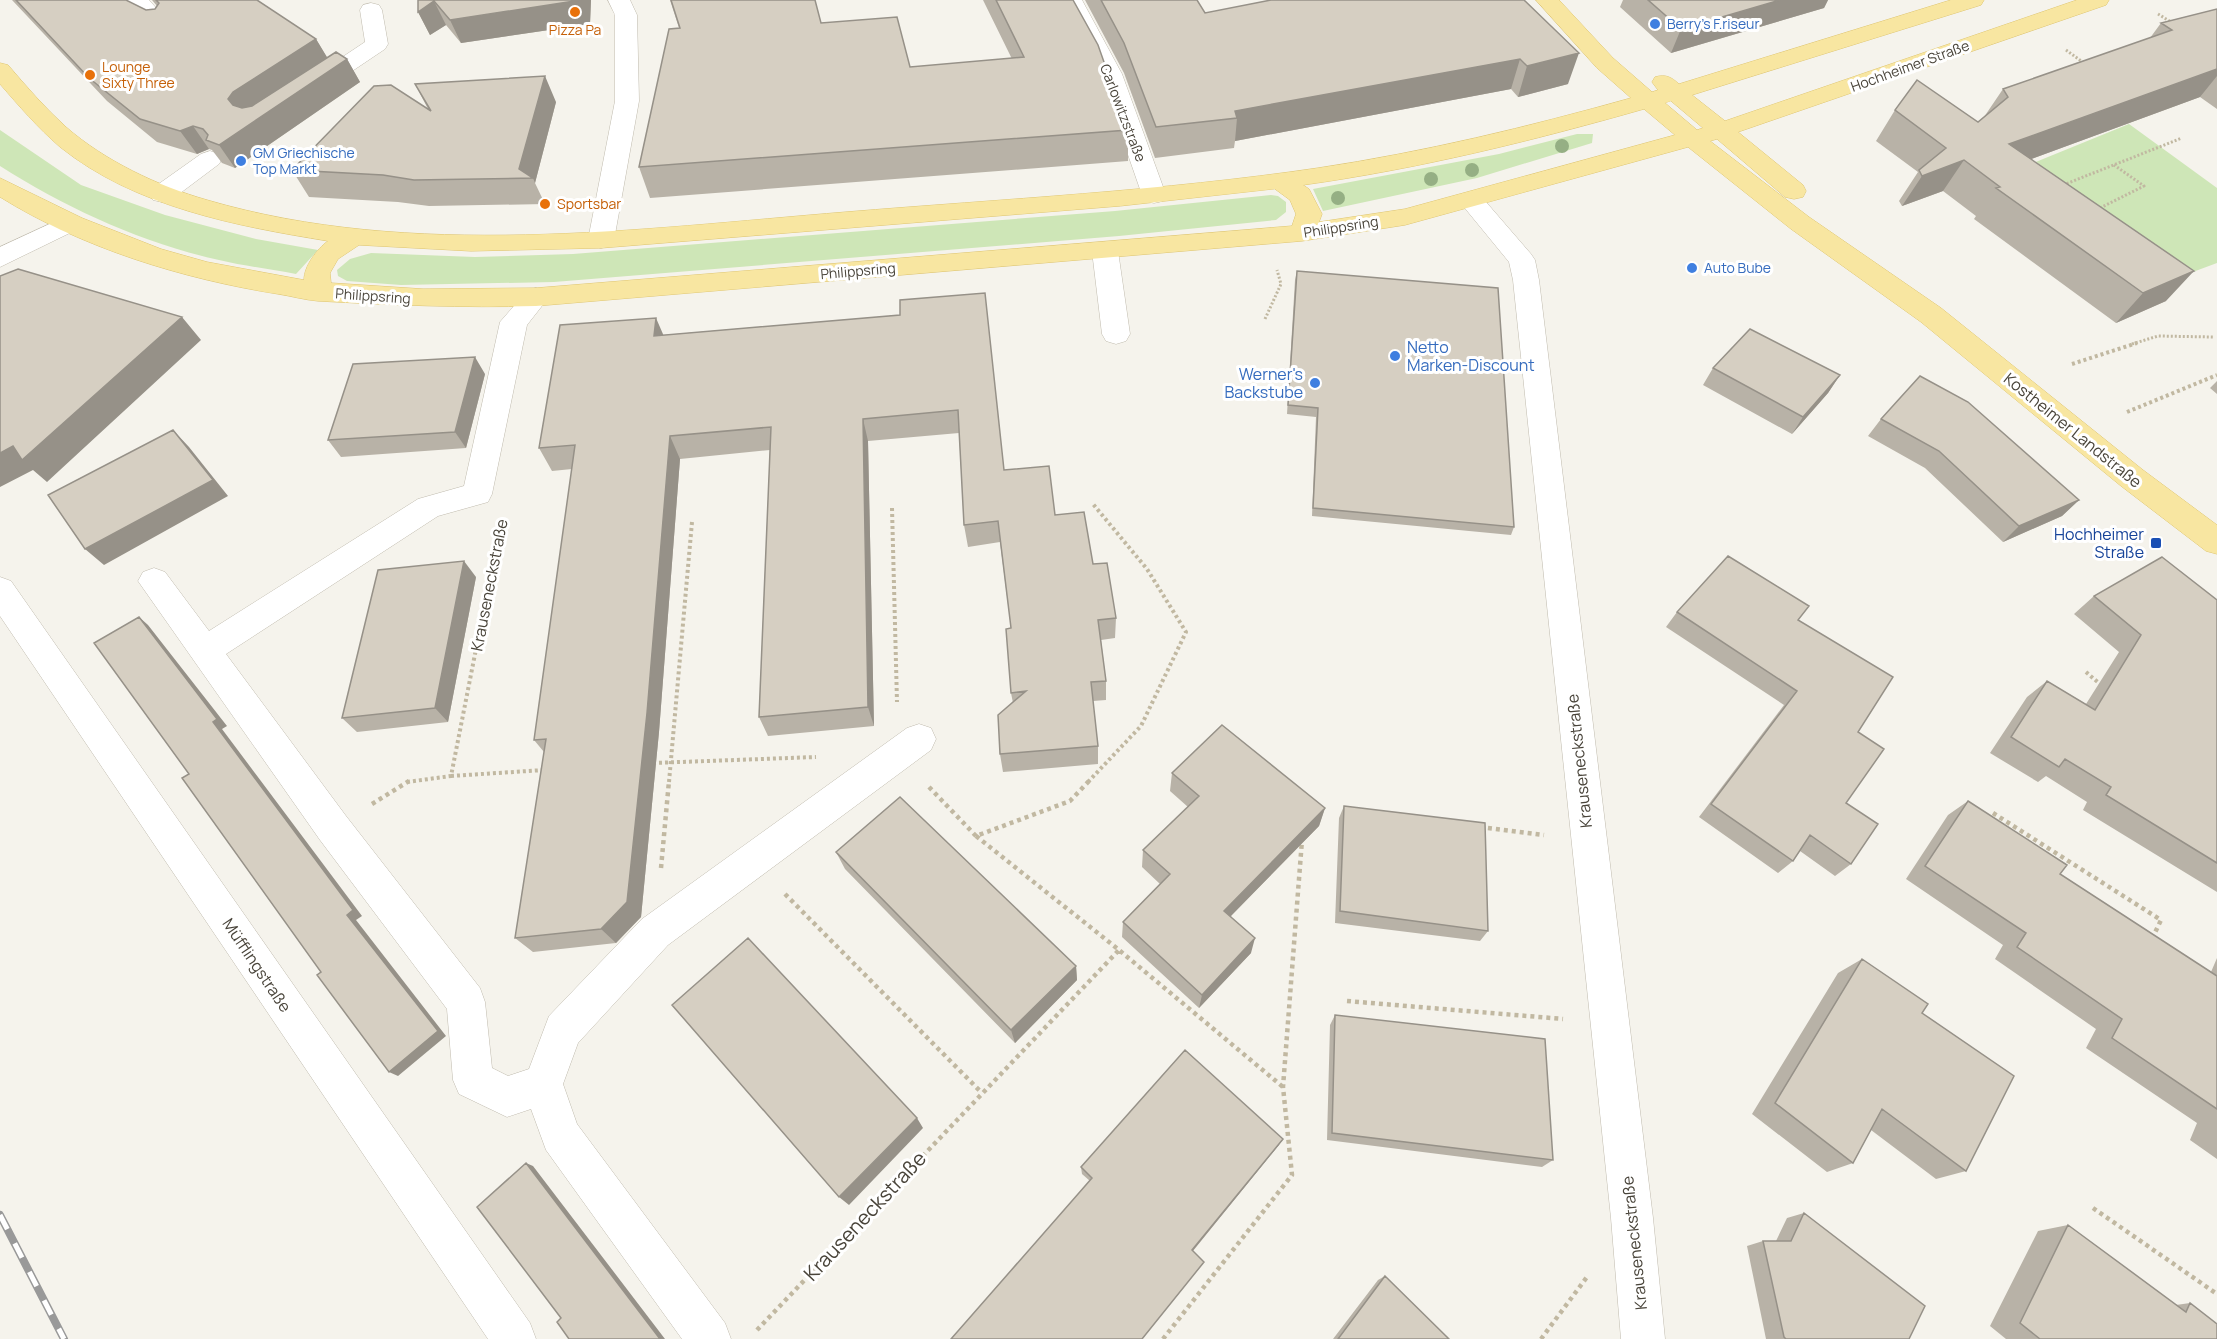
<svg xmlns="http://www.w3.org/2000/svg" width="2217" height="1339" viewBox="0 0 2217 1339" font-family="Manrope,sans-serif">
<rect width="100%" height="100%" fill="#f5f3ec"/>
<!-- green -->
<path fill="#cee6b7" d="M 2129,124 L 2217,188 L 2217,263 L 2155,286 L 1999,177 Z
M 0,130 L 81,185 L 165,215 L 256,239 L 318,250 L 296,274 C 271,269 244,266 219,260 C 142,243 66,208 0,166 Z
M 1577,134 L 1593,134 L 1592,143 L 1477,178 L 1323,211 L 1313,189 L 1499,154 Z
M 1271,195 L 1278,196 L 1286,202 L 1286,212 L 1276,220 L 1119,236 L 554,282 L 401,285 L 347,281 L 338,276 L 337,270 L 350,259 L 371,253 L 475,257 L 573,254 L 1115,211 Z"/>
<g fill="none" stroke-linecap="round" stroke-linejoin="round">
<defs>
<path id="minor" d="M 126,0 L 149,0 L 172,26 L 169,31 C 150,35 136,14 126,0 Z
M 608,0 L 630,0 L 637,15 L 639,101 L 614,240 L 610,246 L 601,248 L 592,246 L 588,240 L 615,101 L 615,15 Z
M 1060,0 L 1082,0 L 1122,74 L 1166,195 L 1163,201 L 1154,203 L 1145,201 L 1142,195 L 1100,74 Z
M 371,3 L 379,5 L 382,10 L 388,44 L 385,49 L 321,92 L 313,94 L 305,92 L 301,87 L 305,82 L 365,42 L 360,10 L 363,5 Z
M 210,151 L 219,154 L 222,159 L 219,164 L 171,200 L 162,202 L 153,200 L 150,194 L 153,188 L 201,154 Z
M 1471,193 L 1480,195 L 1531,254 L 1535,260 L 1539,280 L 1653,1218 L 1665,1339 L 1621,1339 L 1611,1218 L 1513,280 L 1509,262 L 1459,201 L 1462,195 Z
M 69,215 L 78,217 L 82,223 L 78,229 L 0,267 L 0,247 Z
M 1105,242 L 1114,245 L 1118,251 L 1130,334 L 1126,341 L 1116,344 L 1106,341 L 1102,334 L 1092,251 L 1096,245 Z
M 536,288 L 545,291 L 549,297 L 527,325 L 492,494 L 488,502 L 438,516 L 226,654 L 346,816 L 480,988 L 485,1002 L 492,1068 L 508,1076 L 529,1069 L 549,1016 L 642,919 L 907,728 L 919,724 L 931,728 L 936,739 L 931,750 L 668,945 L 578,1043 L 563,1084 L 577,1124 L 725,1323 L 731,1339 L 682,1339 L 546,1150 L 531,1109 L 507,1117 L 459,1094 L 453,1080 L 447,1009 L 320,840 L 138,581 L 143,572 L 154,568 L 165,572 L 209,631 L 418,499 L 464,486 L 500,322 L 527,291 Z
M 0,577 L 11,581 L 530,1323 L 536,1339 L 488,1339 L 0,616 Z"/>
<path id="major" d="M 1536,0 L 1559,0 L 1613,58 L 1652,92 L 1658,90 L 1652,82 L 1655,77 C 1666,74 1671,77 1679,84 L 1951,0 L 1984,0 L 1981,5 L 1692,95 L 1725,121 L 2077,0 L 2109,0 L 2106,5 L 1738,132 L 1803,185 L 1806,191 L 1803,197 L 1794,199 L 1785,197 L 1717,139 L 1710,141 L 1809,217 L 1941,308 L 2143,470 L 2217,525 L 2217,554 L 2206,551 L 2121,486 L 1921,322 L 1791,229 L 1688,147 L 1405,225 L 1302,241 L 536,306 C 463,308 391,305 318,301 C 305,300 291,296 278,294 C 183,279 82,248 0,197 L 0,178 L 82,218 L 161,249 L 207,262 L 304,280 C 304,266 317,249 328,241 C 236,226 135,207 60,147 C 38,128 19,106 0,84 L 0,63 L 8,65 C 26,86 45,108 66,127 C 105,161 158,186 207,200 C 412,260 638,229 846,212 C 1004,199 1162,191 1318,168 C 1424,152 1528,127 1631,98 L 1597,68 ZM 1671,101 L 1703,128 L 1697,130 L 1665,103 ZM 1644,109 L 1675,135 L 1405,209 L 1319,222 L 1322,214 L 1309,189 L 1303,185 C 1418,169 1532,141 1644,109 ZM 1275,189 L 1290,200 L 1296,214 L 1292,226 L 536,288 L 423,289 L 331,283 L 330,273 L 338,259 L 359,245 L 471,251 L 601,248 L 1120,206 Z"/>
</defs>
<!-- minor casing -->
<use href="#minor" stroke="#c0bbae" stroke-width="1"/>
<!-- major casing -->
<use href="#major" stroke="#dec571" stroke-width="1"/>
<!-- path-far2 -->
<path stroke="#c1b8a1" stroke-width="3" stroke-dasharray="2 2" stroke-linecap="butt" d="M 2158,14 L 2171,22
M 2066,50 L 2084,63
M 2063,185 L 2182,138
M 2100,208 L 2144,186 L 2114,165
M 1265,319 L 1281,284 L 1277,270
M 2132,344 L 2158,336 L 2213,337"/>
<!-- path-far1 -->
<path stroke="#c1b8a1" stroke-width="4" stroke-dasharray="3 3" stroke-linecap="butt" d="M 2072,364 L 2137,343
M 2127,412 L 2217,375
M 892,508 L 897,702
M 2086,672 L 2101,685
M 653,763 L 816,757
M 451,776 L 544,770
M 407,782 L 451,776 L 500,527
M 669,782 L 692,522
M 1088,782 L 1141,726 L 1186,632 L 1147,569 L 1093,504"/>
<!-- path -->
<path stroke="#c1b8a1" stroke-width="4.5" stroke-dasharray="4 4" stroke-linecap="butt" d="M 1089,781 L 1070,801 L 976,836 L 1119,950 L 1283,1087
M 929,787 L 976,836
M 372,804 L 409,781
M 1993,813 L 2161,920 L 2152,939
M 1480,827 L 1544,835
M 661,868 L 669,781
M 785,894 L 981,1092
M 1347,1001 L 1563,1019
M 2093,1208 L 2217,1294
M 757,1330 L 1119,950
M 1163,1339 L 1292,1175 L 1283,1087 L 1302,840
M 1541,1339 L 1587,1277"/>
<!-- minor -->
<use href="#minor" fill="#fff" fill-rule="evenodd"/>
<!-- major -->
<use href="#major" fill="#f8e6a1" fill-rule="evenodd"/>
<defs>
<path id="rail" d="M 0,1215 L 64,1339"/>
</defs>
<!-- rail casing -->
<use href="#rail" stroke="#999" stroke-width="8"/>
<!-- rail -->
<use href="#rail" stroke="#fff" stroke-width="5" stroke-dasharray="16" stroke-linecap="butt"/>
</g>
<!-- trees -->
<g fill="#95af84">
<circle cx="1562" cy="146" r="7"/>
<circle cx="1472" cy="170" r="7"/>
<circle cx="1431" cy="179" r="7"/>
<circle cx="1338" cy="198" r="7"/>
</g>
<!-- wall -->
<path fill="#b8b2a7" d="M 12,0 L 126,0 L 146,10 L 155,9 L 157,6 L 152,0 L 257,0 L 316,39 L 327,58 L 347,59 L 360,82 L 235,168 L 222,163 L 212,150 L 209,149 L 197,154 L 157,142 L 107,101 Z
M 418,0 L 591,0 L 590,24 L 461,43 L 446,25 L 430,35 L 418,12 Z
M 670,0 L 815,0 L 821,23 L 910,67 L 1012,59 L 983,0 L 1073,0 L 1128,130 L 1128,161 L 650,198 L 639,167 L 679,28 Z
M 1085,0 L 1197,0 L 1205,13 L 1524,0 L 1568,84 L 1518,97 L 1511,89 L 1235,141 L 1234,148 L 1155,158 L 1124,73 Z
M 1623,0 L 1828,0 L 1824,8 L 1671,53 L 1620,7 Z
M 2217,9 L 2217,109 L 2200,97 L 2031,159 L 2166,301 L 2116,323 L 1974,219 L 1976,216 L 1943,191 L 1902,206 L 1899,201 L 1918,172 L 1876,141 L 1895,110 L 1978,122 L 1984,117 L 2003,89 L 2150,38 L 2161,23 Z
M 415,84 L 556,102 L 535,183 L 545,204 L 429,206 L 398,202 L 309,197 L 292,170 L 428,109 Z
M 1297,271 L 1514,527 L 1511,535 L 1312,516 L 1316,417 L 1287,414 L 1295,280 Z
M 900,315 L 1004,470 L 1055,515 L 1093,564 L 1116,618 L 1115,638 L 1101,640 L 1106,681 L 1106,700 L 1093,701 L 1098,746 L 1098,764 L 1003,772 L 1000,754 L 1013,703 L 1011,693 L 1011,628 L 1000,542 L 968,547 L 964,525 L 959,433 L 868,441 L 874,726 L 768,736 L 759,717 L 770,450 L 680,459 L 659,732 L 641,917 L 616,943 L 533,952 L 515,938 L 544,752 L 534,740 L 572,469 L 552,471 L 539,448 L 663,335 Z
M 1713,368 L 1840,375 L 1828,393 L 1792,434 L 1703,385 Z
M 485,374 L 466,448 L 341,457 L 328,440 Z
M 2217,381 L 2217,394 L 2210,388 Z
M 1881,419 L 2079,500 L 2062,516 L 2003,542 L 1925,468 L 1868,436 Z
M 476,577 L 448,722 L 357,732 L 342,718 Z
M 2094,596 L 2217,600 L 2217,892 L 2083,810 L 2087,802 L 2046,776 L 2038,782 L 1990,753 L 2027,697 L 2047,681 L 2086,704 L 2119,652 L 2074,614 Z
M 1677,612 L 1798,620 L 1858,732 L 1846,803 L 1851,864 L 1835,876 L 1800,851 L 1793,861 L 1778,873 L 1699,817 L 1784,705 L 1666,627 Z
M 1172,773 L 1325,808 L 1319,826 L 1231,916 L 1251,953 L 1199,1008 L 1122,937 L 1123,922 L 1160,884 L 1142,867 L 1143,850 L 1188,807 L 1170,791 Z
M 1968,801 L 2060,874 L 2211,972 L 2217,958 L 2217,1159 L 2190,1140 L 2197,1123 L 2086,1048 L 2096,1029 L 1995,959 L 2003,945 L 1906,879 L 1948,815 Z
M 1344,806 L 1488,931 L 1480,941 L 1335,923 L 1339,818 Z
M 836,852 L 1076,966 L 1077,980 L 1015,1043 L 845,869 Z
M 1862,959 L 1922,1013 L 1966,1171 L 1936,1179 L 1871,1130 L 1853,1163 L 1827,1172 L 1752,1114 L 1838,973 Z
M 1335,1015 L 1553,1160 L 1542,1167 L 1327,1140 L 1330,1025 Z
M 1283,1139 L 1278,1146 L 1193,1251 L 1201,1266 L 1142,1339 L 951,1339 L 1090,1181 L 1082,1174 L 1081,1167 Z
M 1804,1213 L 1909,1339 L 1766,1339 L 1747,1246 L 1763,1241 L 1776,1241 L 1787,1218 Z
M 2068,1225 L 2176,1305 L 2190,1303 L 2217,1339 L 2006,1339 L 1990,1326 L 2038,1231 Z
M 1385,1276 L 1449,1339 L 1333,1339 L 1378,1280 Z"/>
<!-- shaded-wall -->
<path fill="#969188" d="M 581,0 L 591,0 L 590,24 L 461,43 L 450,20 Z
M 1780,0 L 1828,0 L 1824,8 L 1671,53 L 1681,29 Z
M 434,1 L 446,25 L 430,35 L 418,12 Z
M 316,39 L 330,62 L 244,122 L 228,99 L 233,92 Z
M 1579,53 L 1568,84 L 1518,97 L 1527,66 Z
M 347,59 L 360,82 L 235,168 L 219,145 Z
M 1520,59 L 1511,89 L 1235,141 L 1237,118 L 1235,111 Z
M 2217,69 L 2217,76 L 2200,97 L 1988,175 L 2009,144 Z
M 545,76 L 556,102 L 535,183 L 533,178 L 519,169 Z
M 193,126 L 209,149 L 197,154 L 180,131 Z
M 1964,160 L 1943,191 L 1902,206 L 1922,176 Z
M 2194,271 L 2166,301 L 2116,323 L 2143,293 Z
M 182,317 L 201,340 L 47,482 L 33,470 L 0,487 L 0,453 Z
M 656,318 L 666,341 L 654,336 Z
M 475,357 L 485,374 L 466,448 L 455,432 Z
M 1840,375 L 1828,393 L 1792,434 L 1803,417 Z
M 863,419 L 868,441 L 874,726 L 868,707 Z
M 173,430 L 189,447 L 228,496 L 104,565 L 85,549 Z
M 670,436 L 680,459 L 659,732 L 641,917 L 616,943 L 601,929 Z
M 2079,500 L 2062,516 L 2003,542 L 2019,526 Z
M 464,561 L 476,577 L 448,722 L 435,708 Z
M 139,617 L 148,625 L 227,726 L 222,729 L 362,916 L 356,920 L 446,1036 L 398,1076 L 389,1072 L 347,915 Z
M 1325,808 L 1319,826 L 1221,926 L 1224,911 Z
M 1255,938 L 1251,953 L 1199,1008 L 1202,995 Z
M 1076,966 L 1077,980 L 1015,1043 L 1011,1030 Z
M 917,1118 L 923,1128 L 849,1205 L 839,1197 Z
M 1283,1139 L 1278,1146 L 1190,1254 L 1192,1250 Z
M 526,1163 L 533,1166 L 665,1339 L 660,1339 Z"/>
<!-- building -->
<path fill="#d6cfc2" stroke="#969188" stroke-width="1.5" d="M 16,0 L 126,0 L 146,10 L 155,9 L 159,3 L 156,0 L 257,0 L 316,39 L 233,92 L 228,99 L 233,105 L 242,108 L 252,106 L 336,52 L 347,59 L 219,145 L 206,140 L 208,135 L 203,129 L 193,126 L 180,131 L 140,119 L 89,78 Z
M 418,0 L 581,0 L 450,20 L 434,1 L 418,12 Z
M 671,0 L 815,0 L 821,23 L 897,17 L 910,67 L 1024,57 L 996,0 L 1073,0 L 1098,45 L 1128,130 L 639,167 L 669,29 L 680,28 Z
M 1101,0 L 1197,0 L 1205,13 L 1271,0 L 1524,0 L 1579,53 L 1527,66 L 1520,59 L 1235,111 L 1237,118 L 1156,127 L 1124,43 Z
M 1648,0 L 1780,0 L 1681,29 Z
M 2217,9 L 2217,69 L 2009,144 L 2194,271 L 2143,293 L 1996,188 L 2000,187 L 1964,160 L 1922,176 L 1919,170 L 1946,148 L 1895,110 L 1917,80 L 1978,122 L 2008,97 L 2003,89 L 2172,30 L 2161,23 Z
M 545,76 L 519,169 L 533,178 L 414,180 L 383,175 L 292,170 L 374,86 L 391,85 L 431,111 L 415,84 Z
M 18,269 L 182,317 L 22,460 L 13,446 L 0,453 L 0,276 Z
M 1297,271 L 1498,288 L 1514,527 L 1313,508 L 1318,408 L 1288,405 Z
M 985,293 L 1004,470 L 1049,466 L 1055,515 L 1084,512 L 1093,564 L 1107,563 L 1116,618 L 1098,620 L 1106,681 L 1091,682 L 1098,746 L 1000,754 L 998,715 L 1026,691 L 1011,693 L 1006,629 L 1011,628 L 998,521 L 964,525 L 958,410 L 863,419 L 868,707 L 759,717 L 771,427 L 670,436 L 647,713 L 627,902 L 601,929 L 515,938 L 546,739 L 534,740 L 575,445 L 539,448 L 560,325 L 656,318 L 654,336 L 900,315 L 900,300 Z
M 1750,329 L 1840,375 L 1803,417 L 1713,368 Z
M 475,357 L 455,432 L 328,440 L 353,364 Z
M 1920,376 L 1968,402 L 2079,500 L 2019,526 L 1939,451 L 1881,419 Z
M 173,430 L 213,480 L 85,549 L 48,495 Z
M 1728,556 L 1809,606 L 1798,620 L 1893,677 L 1858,732 L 1884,749 L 1846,803 L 1878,824 L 1851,864 L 1810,835 L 1793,861 L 1711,804 L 1797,691 L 1677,612 Z
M 2162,557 L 2217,600 L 2217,863 L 2106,795 L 2111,787 L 2065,759 L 2059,767 L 2011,737 L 2047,681 L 2095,710 L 2141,635 L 2094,596 Z
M 464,561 L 435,708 L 342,718 L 378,570 Z
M 139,617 L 217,719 L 213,722 L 353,910 L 347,915 L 438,1031 L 389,1072 L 317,975 L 321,972 L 182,778 L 189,774 L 94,643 Z
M 1222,725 L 1325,808 L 1224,911 L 1255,938 L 1202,995 L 1123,922 L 1170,874 L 1143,850 L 1199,796 L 1172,773 Z
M 900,797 L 1076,966 L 1011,1030 L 836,852 Z
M 1968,801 L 2067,865 L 2060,874 L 2217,976 L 2217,1109 L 2112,1038 L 2122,1019 L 2017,947 L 2026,933 L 1925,866 Z
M 1344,806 L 1485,823 L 1488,931 L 1340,911 Z
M 748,938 L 917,1118 L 839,1197 L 672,1005 Z
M 1862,959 L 1928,1004 L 1922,1013 L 2014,1076 L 1966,1171 L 1882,1109 L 1853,1163 L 1775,1103 Z
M 1335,1015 L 1545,1039 L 1553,1160 L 1332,1133 Z
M 1185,1050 L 1283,1139 L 1192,1250 L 1204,1262 L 1142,1339 L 951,1339 L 1092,1178 L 1081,1167 Z
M 526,1163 L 660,1339 L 569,1339 L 557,1322 L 561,1318 L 477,1207 Z
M 1804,1213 L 1925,1306 L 1909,1339 L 1786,1339 L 1784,1337 L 1763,1241 L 1791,1241 Z
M 2068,1225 L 2186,1312 L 2190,1303 L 2217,1324 L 2217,1339 L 2040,1339 L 2020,1323 Z
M 1385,1276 L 1449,1339 L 1338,1339 Z"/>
<!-- markers -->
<g fill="#e8710a" stroke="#fff" stroke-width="2">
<circle cx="575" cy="12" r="6"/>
<circle cx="90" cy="75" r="6"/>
<circle cx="545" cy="204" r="6"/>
</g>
<g fill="#3f7fe0" stroke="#fff" stroke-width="2">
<circle cx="1655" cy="24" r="6"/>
<circle cx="241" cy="161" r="6"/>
<circle cx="1692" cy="268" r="6"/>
<circle cx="1395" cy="356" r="6"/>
<circle cx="1315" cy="383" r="6"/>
</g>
<rect fill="#1a4fb4" stroke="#fff" stroke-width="2" x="2150" y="537" width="12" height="12" rx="3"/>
<g text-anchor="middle" stroke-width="6" stroke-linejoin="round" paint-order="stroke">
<!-- far-shop labels -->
<g font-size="14" fill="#366cbe" stroke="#fff" text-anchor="start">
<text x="1667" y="29">Berry's F.riseur</text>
<text x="253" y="158">GM Griechische<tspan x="253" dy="16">Top Markt</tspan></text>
<text x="1704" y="273">Auto Bube</text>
</g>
<!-- far-food labels -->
<g font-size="14" fill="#c56008" stroke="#fff" text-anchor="start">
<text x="575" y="35" text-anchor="middle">Pizza Pa</text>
<text x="102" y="72">Lounge<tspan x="102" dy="16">Sixty Three</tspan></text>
<text x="557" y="209">Sportsbar</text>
</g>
<!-- far-street labels -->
<g font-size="14" fill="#49443a" stroke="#fff">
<text transform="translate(1910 66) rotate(-20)" y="5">Hochheimer Straße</text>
<text transform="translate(1123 113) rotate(69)" y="5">Carlowitzstraße</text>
<text transform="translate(1341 227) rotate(-9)" y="5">Philippsring</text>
<text transform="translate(858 271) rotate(-5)" y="5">Philippsring</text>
<text transform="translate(373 296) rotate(4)" y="5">Philippsring</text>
</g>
<!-- shop labels -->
<g font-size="16" fill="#366cbe" stroke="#fff" text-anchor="start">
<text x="1407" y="353">Netto<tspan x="1407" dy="18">Marken-Discount</tspan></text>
<text x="1303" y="380" text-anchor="end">Werner's<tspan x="1303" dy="18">Backstube</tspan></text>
</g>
<!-- street labels -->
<g font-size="16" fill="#49443a" stroke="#fff">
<text transform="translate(2073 430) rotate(39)" y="6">Kostheimer Landstraße</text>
<text transform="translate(489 585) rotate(-79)" y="6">Krauseneckstraße</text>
<text transform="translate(1579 761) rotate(-96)" y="6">Krauseneckstraße</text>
<text transform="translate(257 965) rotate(56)" y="6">Müfflingstraße</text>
<text transform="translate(1634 1243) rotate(-96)" y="6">Krauseneckstraße</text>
</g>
<!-- transit labels -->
<g font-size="16" fill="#164399" stroke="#fff" text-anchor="end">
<text x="2144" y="540">Hochheimer<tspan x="2144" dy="18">Straße</tspan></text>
</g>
<!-- near-street labels -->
<g font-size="20" fill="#49443a" stroke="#fff">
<text transform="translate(865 1216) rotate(-47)" y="7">Krauseneckstraße</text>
</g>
</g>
</svg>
